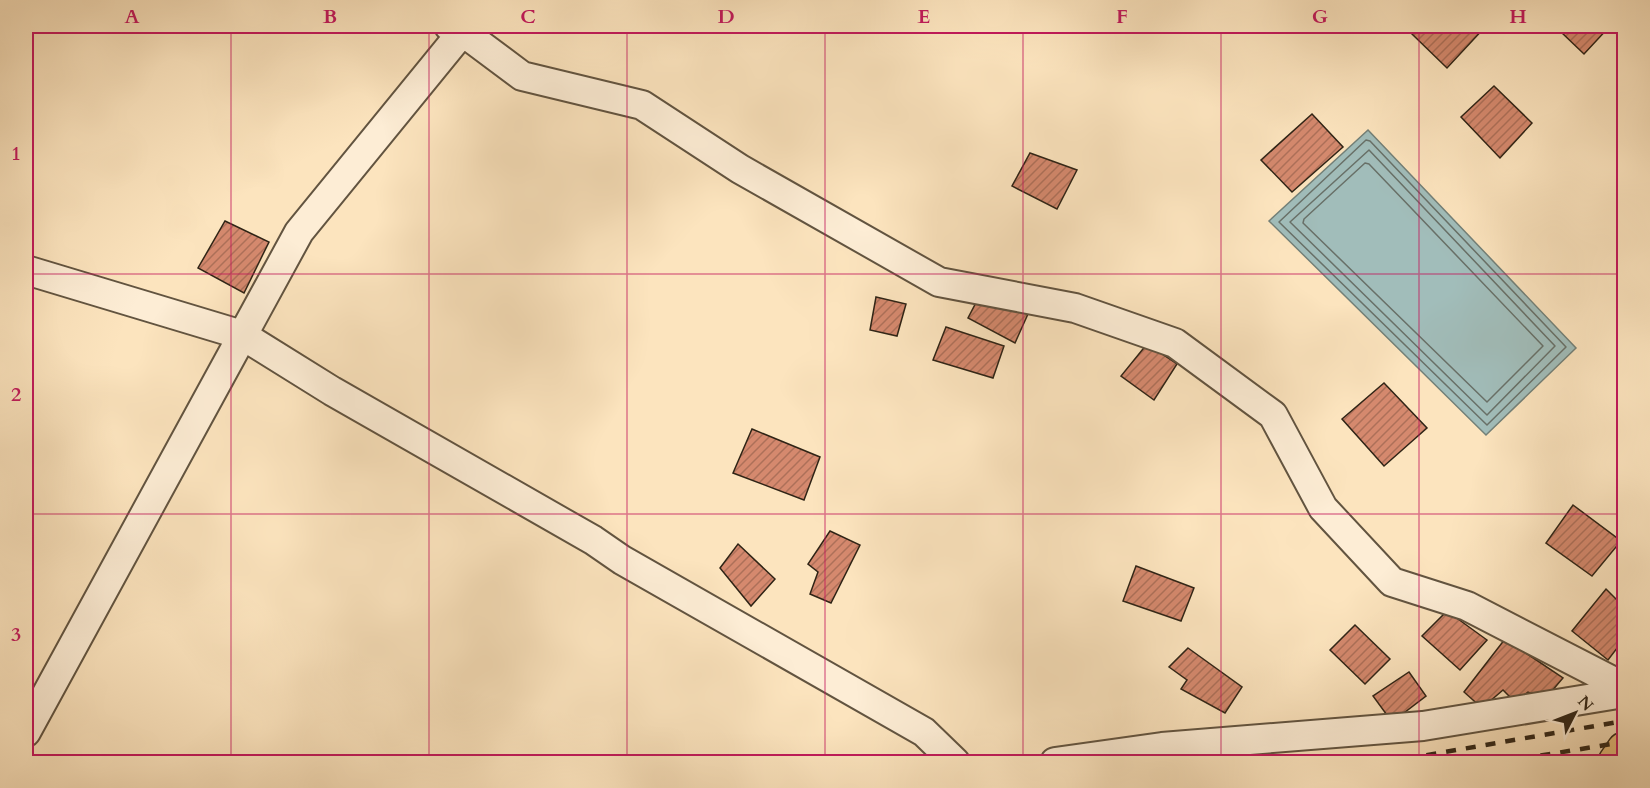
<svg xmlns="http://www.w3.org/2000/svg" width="1650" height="788" viewBox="0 0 1650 788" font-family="Cardo,serif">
<defs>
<pattern id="building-hatch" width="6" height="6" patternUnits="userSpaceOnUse" patternTransform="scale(1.5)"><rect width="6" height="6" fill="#d5896e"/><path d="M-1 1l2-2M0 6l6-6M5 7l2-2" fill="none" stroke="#ad7059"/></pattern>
</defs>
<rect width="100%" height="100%" fill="#fce4be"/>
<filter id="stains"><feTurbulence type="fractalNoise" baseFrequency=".00333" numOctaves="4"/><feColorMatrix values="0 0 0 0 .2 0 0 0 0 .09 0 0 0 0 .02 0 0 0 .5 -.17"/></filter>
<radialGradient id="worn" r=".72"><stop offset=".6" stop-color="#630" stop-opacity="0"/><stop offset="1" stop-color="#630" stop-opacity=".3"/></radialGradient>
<!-- water -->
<path fill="#a1bdba" stroke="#738078" stroke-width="1.5" d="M 1368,130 L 1576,348 L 1486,435 L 1269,221 Z"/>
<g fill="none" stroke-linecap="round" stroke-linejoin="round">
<!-- shore -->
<path stroke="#687068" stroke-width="1.5" d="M 1366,140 L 1370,141 L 1566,347 L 1487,425 L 1279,222 Z
M 1369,150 L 1555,346 L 1487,415 L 1290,222 Z
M 1365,163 L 1369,164 L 1543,346 L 1487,402 L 1303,223 L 1304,219 Z"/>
</g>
<!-- building -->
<path fill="url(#building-hatch)" stroke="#2f2416" stroke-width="1.5" d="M 1420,26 L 1486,26 L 1447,68 L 1412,34 Z
M 1567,26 L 1610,26 L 1584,54 L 1561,32 Z
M 1494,86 L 1532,123 L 1500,158 L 1461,117 Z
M 1312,114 L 1343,147 L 1292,192 L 1261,160 Z
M 1030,153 L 1077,170 L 1057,209 L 1012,186 Z
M 225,221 L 269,242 L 244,293 L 198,268 Z
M 876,297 L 906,304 L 897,336 L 870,330 Z
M 979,297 L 1028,314 L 1015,343 L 968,318 Z
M 946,327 L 1004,346 L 993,378 L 933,360 Z
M 1147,344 L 1177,364 L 1154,400 L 1121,376 Z
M 1384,383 L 1427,428 L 1384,466 L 1342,419 Z
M 752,429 L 820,457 L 804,500 L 733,473 Z
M 1573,505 L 1621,541 L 1592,576 L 1546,543 Z
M 830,531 L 860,545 L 831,603 L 810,594 L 818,572 L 808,564 Z
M 738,544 L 775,579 L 751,606 L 720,568 Z
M 1136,566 L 1194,588 L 1181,621 L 1123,601 Z
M 1606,589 L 1624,607 L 1624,639 L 1608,660 L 1572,631 Z
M 1447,611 L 1487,640 L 1460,670 L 1422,636 Z
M 1355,625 L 1390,659 L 1365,684 L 1330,650 Z
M 1505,639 L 1563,678 L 1545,699 L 1528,692 L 1515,702 L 1503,690 L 1482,708 L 1464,692 Z
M 1188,648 L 1242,687 L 1225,713 L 1181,689 L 1187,680 L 1169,667 Z
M 1409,672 L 1426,696 L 1392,722 L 1373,696 Z"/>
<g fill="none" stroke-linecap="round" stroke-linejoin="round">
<defs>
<path id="minor" d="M 449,26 L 463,32 L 522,76 L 642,105 L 740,169 L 939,282 L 1075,308 L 1175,343 L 1273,415 L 1323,508 L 1392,582 L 1467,606 L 1624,687
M 26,270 L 242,335 L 332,391 L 593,540 L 622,560 L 924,732 L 955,762
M 26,732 L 299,232 L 467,26
M 1055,762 L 1162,747 L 1423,726 L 1624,693"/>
<path id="highway" d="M 1615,762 L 1624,749"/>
</defs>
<!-- minor casing -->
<use href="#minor" stroke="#625440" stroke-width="32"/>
<!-- highway casing -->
<use href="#highway" stroke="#2f2416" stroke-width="36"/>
<!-- minor -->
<use href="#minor" stroke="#fdedd5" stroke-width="28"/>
<!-- highway -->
<use href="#highway" stroke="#eec27f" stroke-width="33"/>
<!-- rail -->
<path stroke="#2f2416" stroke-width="4.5" stroke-dasharray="10 10" stroke-linecap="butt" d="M 1387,762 L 1624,721
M 1501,762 L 1624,742"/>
</g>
<!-- grid -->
<path fill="none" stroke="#c2185b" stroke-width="1.5" stroke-opacity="0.55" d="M 231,26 L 231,762M 429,26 L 429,762M 627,26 L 627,762M 825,26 L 825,762M 1023,26 L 1023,762M 1221,26 L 1221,762M 1419,26 L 1419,762M 26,274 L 1624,274M 26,514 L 1624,514"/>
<!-- margin -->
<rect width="1650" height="788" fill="none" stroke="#fce4be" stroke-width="66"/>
<!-- north arrow -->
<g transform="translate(1575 713) rotate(48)" stroke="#fdedd5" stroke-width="4.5" paint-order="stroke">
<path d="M0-4.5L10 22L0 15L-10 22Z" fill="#2f2416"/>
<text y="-9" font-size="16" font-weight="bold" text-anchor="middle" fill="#2f2416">N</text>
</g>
<rect x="33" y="33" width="1584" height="722" fill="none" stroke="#c2185b" stroke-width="2"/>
<g font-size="20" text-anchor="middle" font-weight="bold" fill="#c2185b">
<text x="132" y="23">A</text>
<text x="330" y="23">B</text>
<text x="528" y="23">C</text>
<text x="726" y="23">D</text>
<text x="924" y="23">E</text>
<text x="1122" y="23">F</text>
<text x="1320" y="23">G</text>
<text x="1518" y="23">H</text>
<text x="16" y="160">1</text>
<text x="16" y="401">2</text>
<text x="16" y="641">3</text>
</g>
<rect width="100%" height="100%" filter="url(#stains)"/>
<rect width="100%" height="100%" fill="url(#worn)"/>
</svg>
